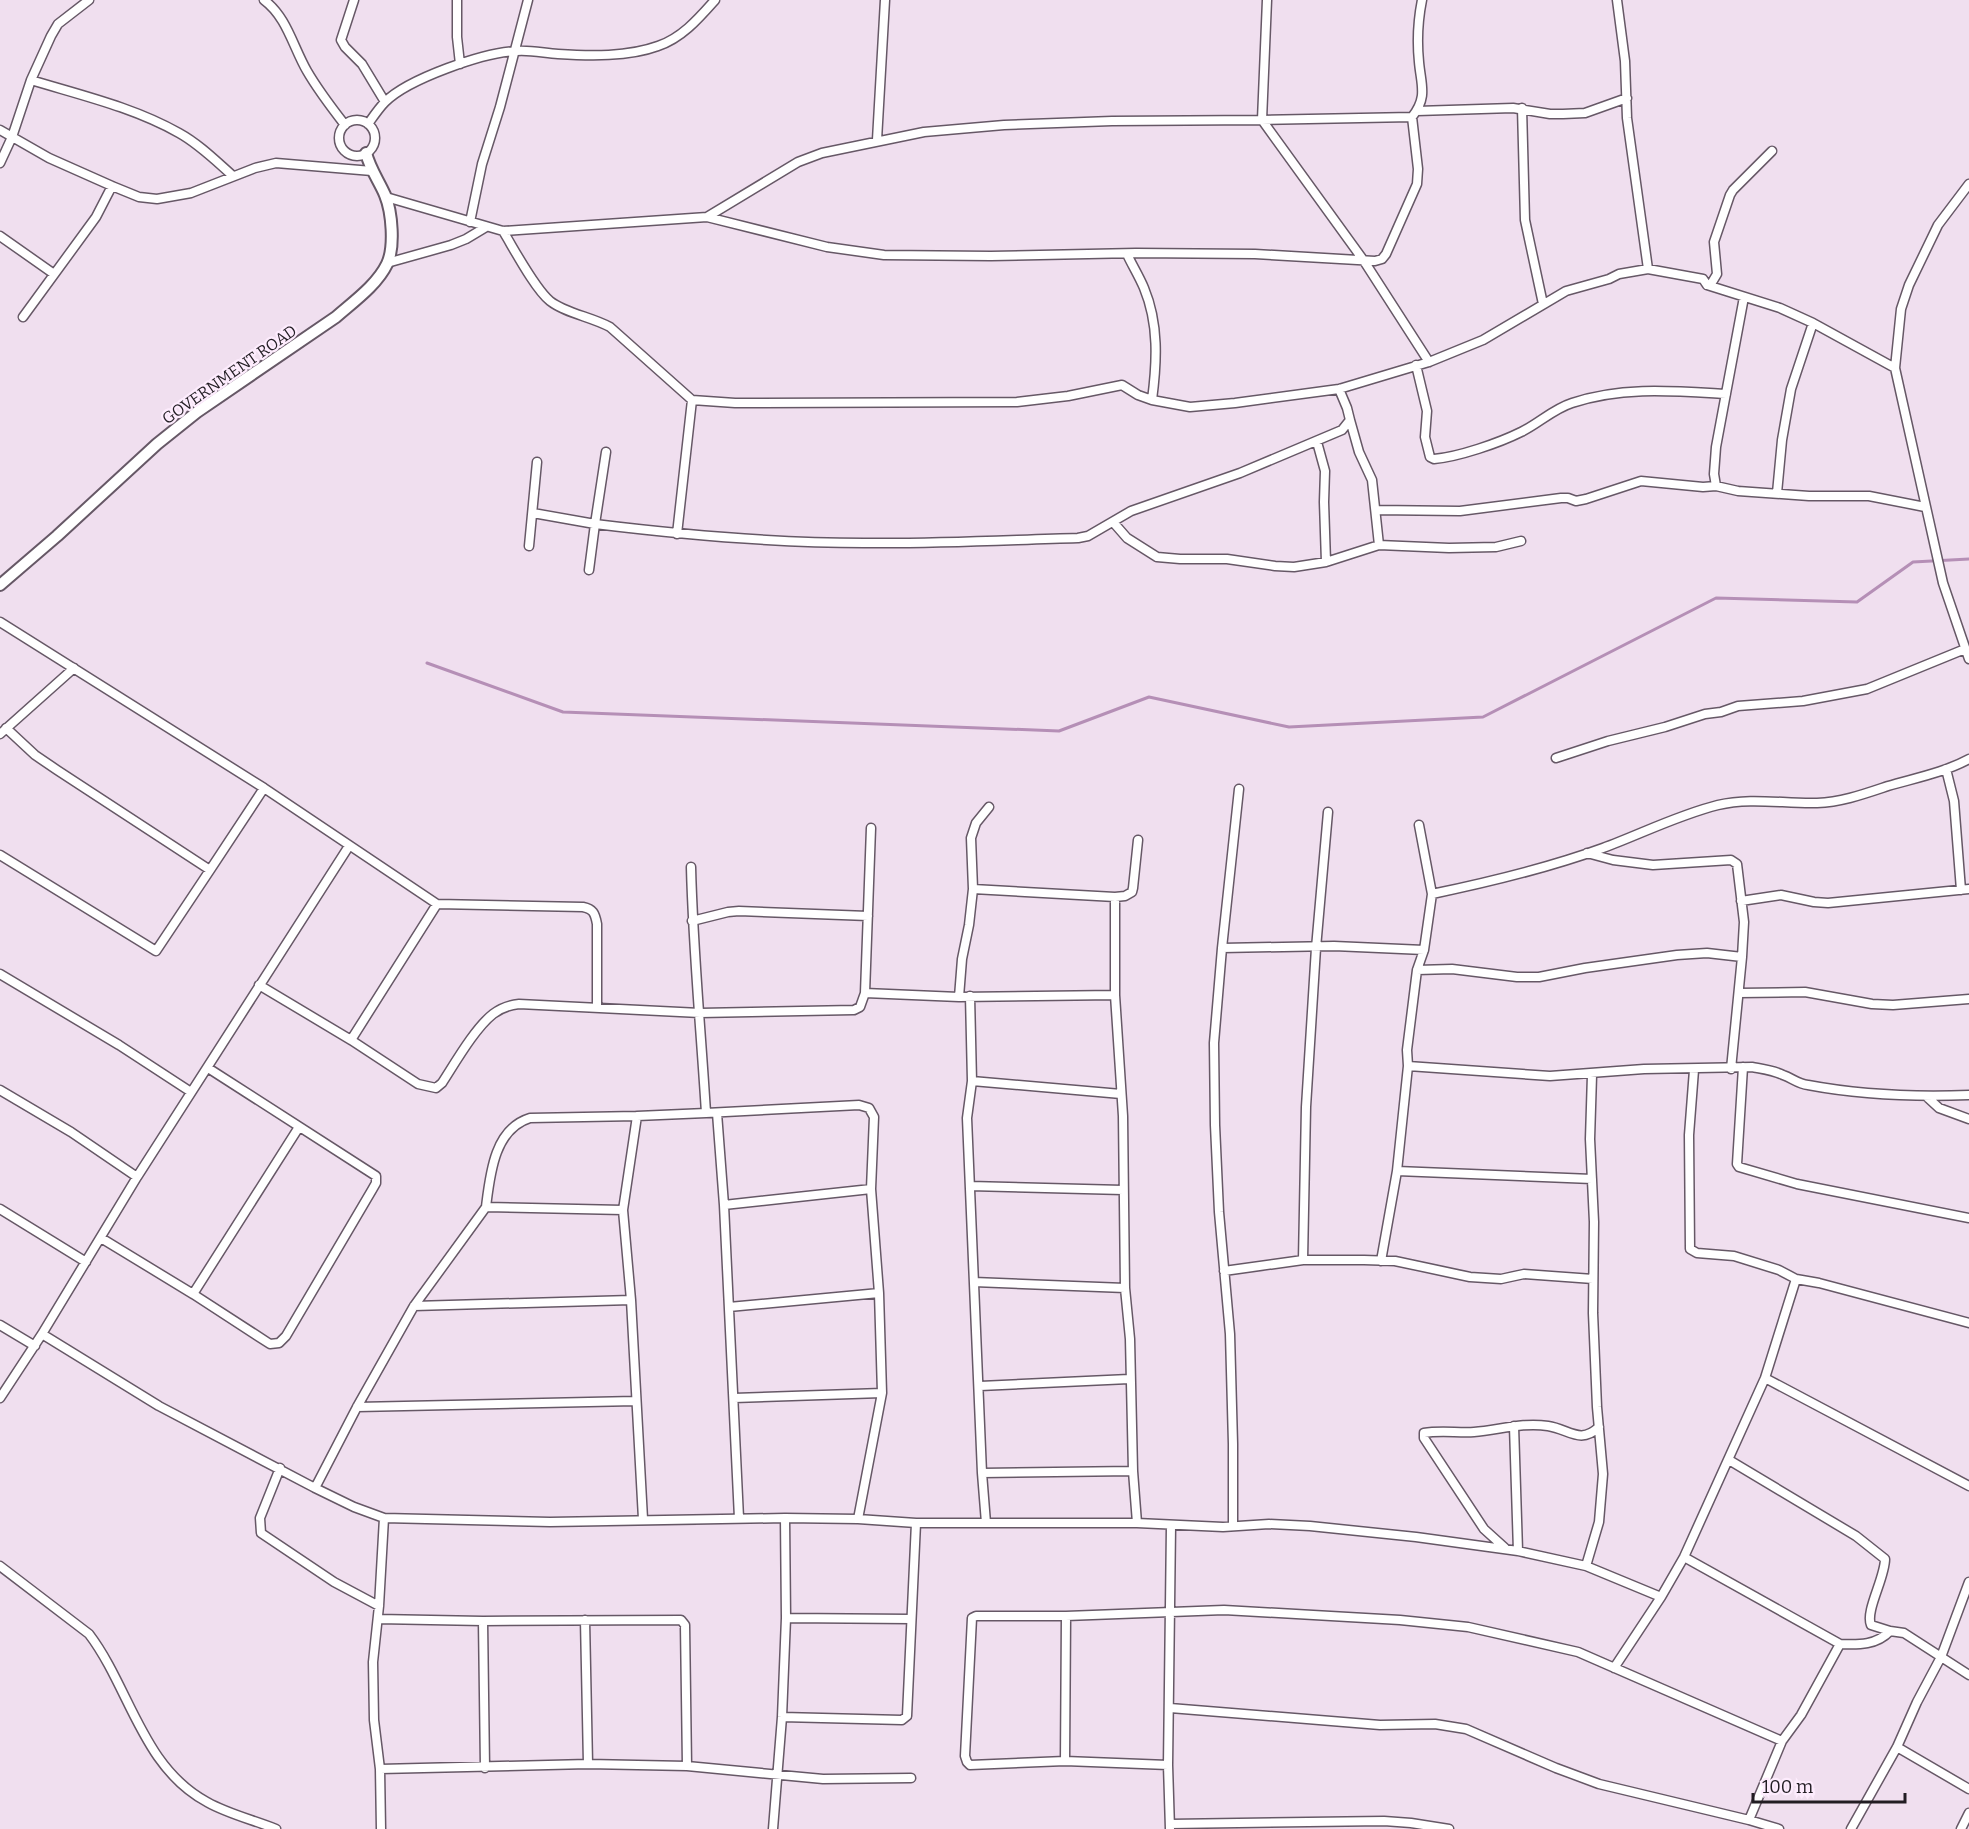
<svg xmlns="http://www.w3.org/2000/svg" width="1969" height="1829" viewBox="0 0 1969 1829" font-family="Bitter,serif">
<rect width="100%" height="100%" fill="#f0dfef"/>
<g fill="none" stroke-linecap="round" stroke-linejoin="round">
<!-- stream -->
<path stroke="#b58fb6" stroke-width="3" d="M 427,663 L 563,712 L 1059,731 L 1149,697 L 1289,727 L 1483,717 L 1716,598 L 1857,602 L 1913,562 L 1969,559"/>
<defs>
<path id="minor" d="M 264,0 C 287,17 293,47 307,71 C 318,90 331,107 345,125
M 354,0 L 341,40 L 345,47 L 362,64 L 385,102
M 457,0 L 457,37 L 460,64
M 1267,0 L 1262,120 L 1364,261 L 1429,362
M 1617,0 L 1625,61 L 1627,118 L 1648,269
M 31,80 C 80,95 133,107 179,133 C 199,144 216,161 233,176
M 1522,108 L 1525,220 L 1543,304
M 1417,111 L 1513,108 L 1550,114 L 1563,114 L 1585,113 L 1627,98
M339 138a18 18 0 1 1 36 0a18 18 0 1 1-36 0Z
M 368,124 C 373,117 379,108 385,102 C 408,79 484,52 517,51 C 530,50 544,53 558,54 C 590,56 628,57 658,46 C 682,38 699,18 715,0
M 0,130 L 49,158 L 112,186 L 139,197 L 157,199 L 191,193 L 255,168 L 276,163 L 372,171
M 877,140 L 885,0
M 0,163 L 12,137 L 31,80 L 51,36 L 58,24 L 89,0
M 1969,184 L 1938,225 L 1909,285 L 1901,309 L 1895,368 L 1943,583 L 1969,659
M 386,197 L 503,231 L 707,217 L 798,162 L 822,153 L 924,132 L 1004,125 L 1112,121 L 1262,120 L 1412,117 C 1428,97 1421,85 1419,62 C 1417,42 1418,20 1422,0
M 707,217 L 827,247 L 884,255 L 991,256 L 1136,253 L 1255,254 L 1375,261 L 1382,259 L 1386,254 L 1417,184 L 1418,169 L 1412,117
M 470,222 L 482,164 L 500,107 L 528,0
M 503,231 C 514,249 535,289 550,301 C 565,313 592,317 610,327 L 692,400 L 735,403 L 1017,402 L 1068,396 L 1122,385 L 1138,395 L 1152,400 C 1157,362 1159,324 1144,288 C 1139,276 1132,265 1127,254
M 0,236 L 54,274
M 387,263 L 451,245 L 466,239 L 486,227
M 1707,285 L 1711,284 L 1717,274 L 1714,242 L 1730,195 L 1733,190 L 1772,151
M 23,317 L 96,217 L 112,186
M 1416,365 L 1427,411 L 1425,437 L 1430,457 L 1434,459 C 1458,457 1499,443 1521,432 C 1538,424 1553,409 1572,403 C 1622,386 1675,391 1726,394
M 1152,400 L 1190,407 L 1235,403 L 1339,389 L 1429,362 L 1483,340 L 1566,291 L 1609,279 L 1619,274 L 1648,269 L 1703,279 L 1707,285 L 1780,308 L 1813,323 L 1895,368
M 1350,420 L 1359,452 L 1372,480 L 1379,545
M 1317,442 L 1325,471 L 1324,502 L 1326,562
M 606,452 L 595,524 C 685,535 774,543 864,543 C 935,544 1007,540 1078,538 L 1088,536 L 1131,511 L 1240,473 L 1342,430 L 1350,420 L 1347,408 L 1339,389
M 1716,486 L 1714,474 L 1716,447 L 1744,297
M 1777,493 L 1782,440 L 1791,389 L 1813,323
M 1376,510 L 1460,511 L 1561,498 L 1568,498 L 1576,501 L 1586,499 L 1641,481 L 1703,487 L 1716,486 L 1738,491 L 1809,496 L 1869,496 L 1925,507
M 533,513 L 595,524 L 589,570
M 1113,522 L 1127,538 L 1157,557 L 1180,559 L 1227,559 L 1275,566 L 1294,567 L 1326,562 L 1379,545 L 1449,548 L 1496,547 L 1521,541
M 677,534 L 692,400
M 529,546 L 537,462
M 0,622 L 264,788 L 437,904 L 583,907 C 593,909 595,913 597,924 L 597,1007
M 6,728 L 35,755 L 57,770 L 210,870 L 264,788
M 0,734 L 74,668
M 1556,758 L 1608,741 L 1665,727 L 1705,714 L 1721,712 L 1738,706 L 1803,701 L 1867,689 L 1965,649
M 1946,769 L 1954,801 L 1961,890
M 1587,853 L 1613,860 L 1653,865 L 1731,860 L 1737,864 L 1744,922 L 1742,957 L 1731,1069
M 0,855 L 156,951 L 210,870
M 691,867 C 693,949 701,1031 706,1113 L 859,1105 L 869,1108 L 874,1117 L 871,1189 L 879,1293 L 882,1393 L 858,1519
M 973,889 L 971,838 L 976,823 L 989,807
M 1432,894 C 1490,882 1548,868 1603,848 C 1641,834 1678,815 1718,805 C 1751,797 1784,804 1817,803 C 1842,802 1864,794 1888,786 C 1915,778 1943,773 1969,759
M 1115,897 L 1115,995 L 1123,1116 L 1125,1288 L 1130,1339 L 1133,1471 L 1137,1523
M 1741,901 L 1781,895 L 1814,902 L 1828,903 L 1969,889
M 692,921 L 728,912 L 739,911 L 868,916
M 1222,948 L 1334,946 L 1424,950
M 1417,970 L 1452,969 L 1517,977 L 1539,977 L 1585,968 L 1677,955 L 1707,953 L 1742,957
M 0,974 L 119,1045 L 191,1092
M 259,985 L 351,1040 L 418,1084 L 436,1088 L 442,1083 C 455,1063 475,1028 493,1014 C 501,1008 509,1005 519,1004 L 700,1013 L 854,1010 L 860,1007 L 865,993 L 871,828
M 865,993 L 959,997 L 1115,995
M 1739,993 L 1805,992 L 1872,1004 L 1893,1005 L 1969,999
M 970,996 L 972,1081 L 967,1118 L 982,1473 L 986,1523
M 959,997 L 962,959 L 969,925 L 973,889 L 1115,897 L 1125,896 L 1132,892 L 1133,888 L 1138,840
M 351,1040 L 437,904
M 1408,1066 L 1550,1076 L 1644,1069 L 1752,1067 C 1763,1069 1773,1070 1783,1075 C 1792,1078 1798,1084 1808,1085 C 1861,1095 1916,1097 1969,1095
M 1743,1067 L 1737,1164 L 1739,1167 L 1797,1184 L 1969,1218
M 1694,1070 L 1689,1135 L 1690,1249 L 1697,1253 L 1734,1256 L 1779,1270 L 1796,1279 L 1819,1283 L 1969,1323
M 972,1081 L 1121,1094
M 0,1090 L 71,1132 L 137,1177
M 1926,1096 L 1939,1108 L 1969,1119
M 717,1113 L 724,1205 L 739,1518
M 1397,1171 L 1592,1179
M 970,1186 L 1123,1190
M 724,1205 L 871,1189
M 486,1207 C 490,1175 494,1129 530,1118 L 637,1116
M 0,1209 L 86,1262
M 101,1238 L 193,1294 L 270,1344 L 279,1343 L 286,1336 L 372,1190 L 376,1183 L 376,1176 L 208,1068
M 1303,1260 L 1306,1107 L 1316,948 L 1328,812
M 1381,1261 L 1397,1171 L 1408,1066 L 1407,1050 L 1417,970 L 1424,950 L 1432,894 L 1419,825
M 1224,1271 L 1303,1260 L 1364,1260 L 1395,1261 L 1470,1277 L 1501,1279 L 1524,1274 L 1593,1279
M 974,1282 L 1125,1288
M 193,1294 L 299,1127
M 414,1306 L 631,1300
M 729,1307 L 879,1293
M 0,1325 L 35,1346
M 42,1334 L 159,1406 L 315,1488 L 354,1507 L 384,1518 L 550,1522 L 785,1518 L 858,1519 L 916,1523 L 1137,1523 L 1223,1527 L 1269,1524 L 1310,1526 L 1416,1537 L 1518,1551 L 1586,1566 L 1661,1597
M 1765,1378 L 1969,1486
M 980,1386 L 1129,1379
M 0,1398 L 42,1334 L 137,1177 L 349,846
M 734,1398 L 882,1393
M 357,1407 L 635,1401
M 1514,1426 L 1518,1551
M 1729,1460 L 1856,1536 L 1885,1559 C 1885,1578 1865,1611 1871,1625 L 1890,1631
M 280,1468 L 260,1518 L 261,1533 L 334,1582 L 379,1606
M 982,1473 L 1133,1471
M 315,1488 L 357,1407 L 414,1306 L 486,1207 L 623,1210
M 643,1519 L 631,1300 L 623,1210 L 637,1116 L 706,1113
M 1233,1526 L 1233,1444 L 1230,1334 L 1219,1212 L 1215,1125 L 1214,1043 L 1222,948 L 1239,789
M 1505,1548 L 1484,1529 L 1424,1438 L 1424,1433 C 1440,1430 1458,1433 1474,1432 C 1499,1430 1523,1422 1548,1426 C 1569,1429 1580,1445 1599,1427
M 1684,1557 L 1840,1644 C 1859,1645 1877,1645 1890,1631 L 1904,1633 L 1969,1675
M 0,1566 L 89,1634 C 130,1688 142,1767 207,1802 C 228,1814 254,1820 276,1829
M 1586,1566 L 1599,1522 L 1603,1474 L 1597,1407 L 1593,1313 L 1594,1222 L 1590,1139 L 1592,1075
M 786,1618 L 911,1619
M 378,1619 L 483,1621 L 681,1620 L 685,1625 L 687,1766
M 585,1620 L 588,1764
M 483,1621 L 485,1768
M 1614,1668 L 1661,1597 L 1684,1557 L 1765,1378 L 1796,1279
M 1170,1708 L 1380,1725 L 1435,1724 L 1466,1729 L 1556,1768 L 1599,1784 L 1749,1820 L 1779,1829
M 782,1717 L 902,1720 L 907,1716 L 916,1523
M 1897,1747 L 1969,1789
M 1065,1761 L 1066,1616
M 1168,1765 L 1065,1761 L 970,1765 L 967,1762 L 965,1756 L 972,1618 L 976,1616 L 1066,1616 L 1224,1610 L 1400,1620 L 1468,1627 L 1578,1652 L 1782,1741
M 380,1769 L 588,1764 L 687,1766 L 823,1779 L 911,1778
M 1749,1820 L 1782,1741 L 1801,1715 L 1840,1644
M 1170,1824 L 1384,1821 L 1411,1823 L 1449,1829
M 381,1829 L 380,1769 L 374,1720 L 373,1662 L 379,1606 L 384,1518
M 773,1829 L 782,1717 L 786,1618 L 785,1518
M 1170,1829 L 1168,1765 L 1171,1526
M 1851,1829 L 1897,1747 L 1917,1702 L 1941,1657 L 1969,1582
M 1961,1829 L 1969,1813"/>
<path id="tertiary" d="M 0,585 L 57,536 L 157,444 L 197,412 L 336,317 C 353,302 377,285 387,264 C 395,247 392,212 385,195 C 379,181 370,169 366,153"/>
</defs>
<!-- minor casing -->
<use href="#minor" stroke="#665866" stroke-width="11"/>
<!-- tertiary casing -->
<use href="#tertiary" stroke="#665866" stroke-width="14"/>
<!-- minor -->
<use href="#minor" stroke="#fff" stroke-width="8"/>
<!-- tertiary -->
<use href="#tertiary" stroke="#fff" stroke-width="10"/>
</g>
<g text-anchor="middle" stroke-width="4.5" stroke-linejoin="round" paint-order="stroke">
<!-- street labels -->
<g font-size="16" fill="#221d23" stroke="#fdecfd">
<text transform="translate(229 374) rotate(-35)" y="6">GOVERNMENT ROAD</text>
</g>
</g>
<!-- scale -->
<path d="M1753 1793v9h152v-9" fill="none" stroke="#221d23" stroke-width="3"/>
<text x="1762" y="1793" font-size="18" fill="#221d23" stroke="#fdecfd" stroke-width="4.5" paint-order="stroke">100 m</text>
</svg>
